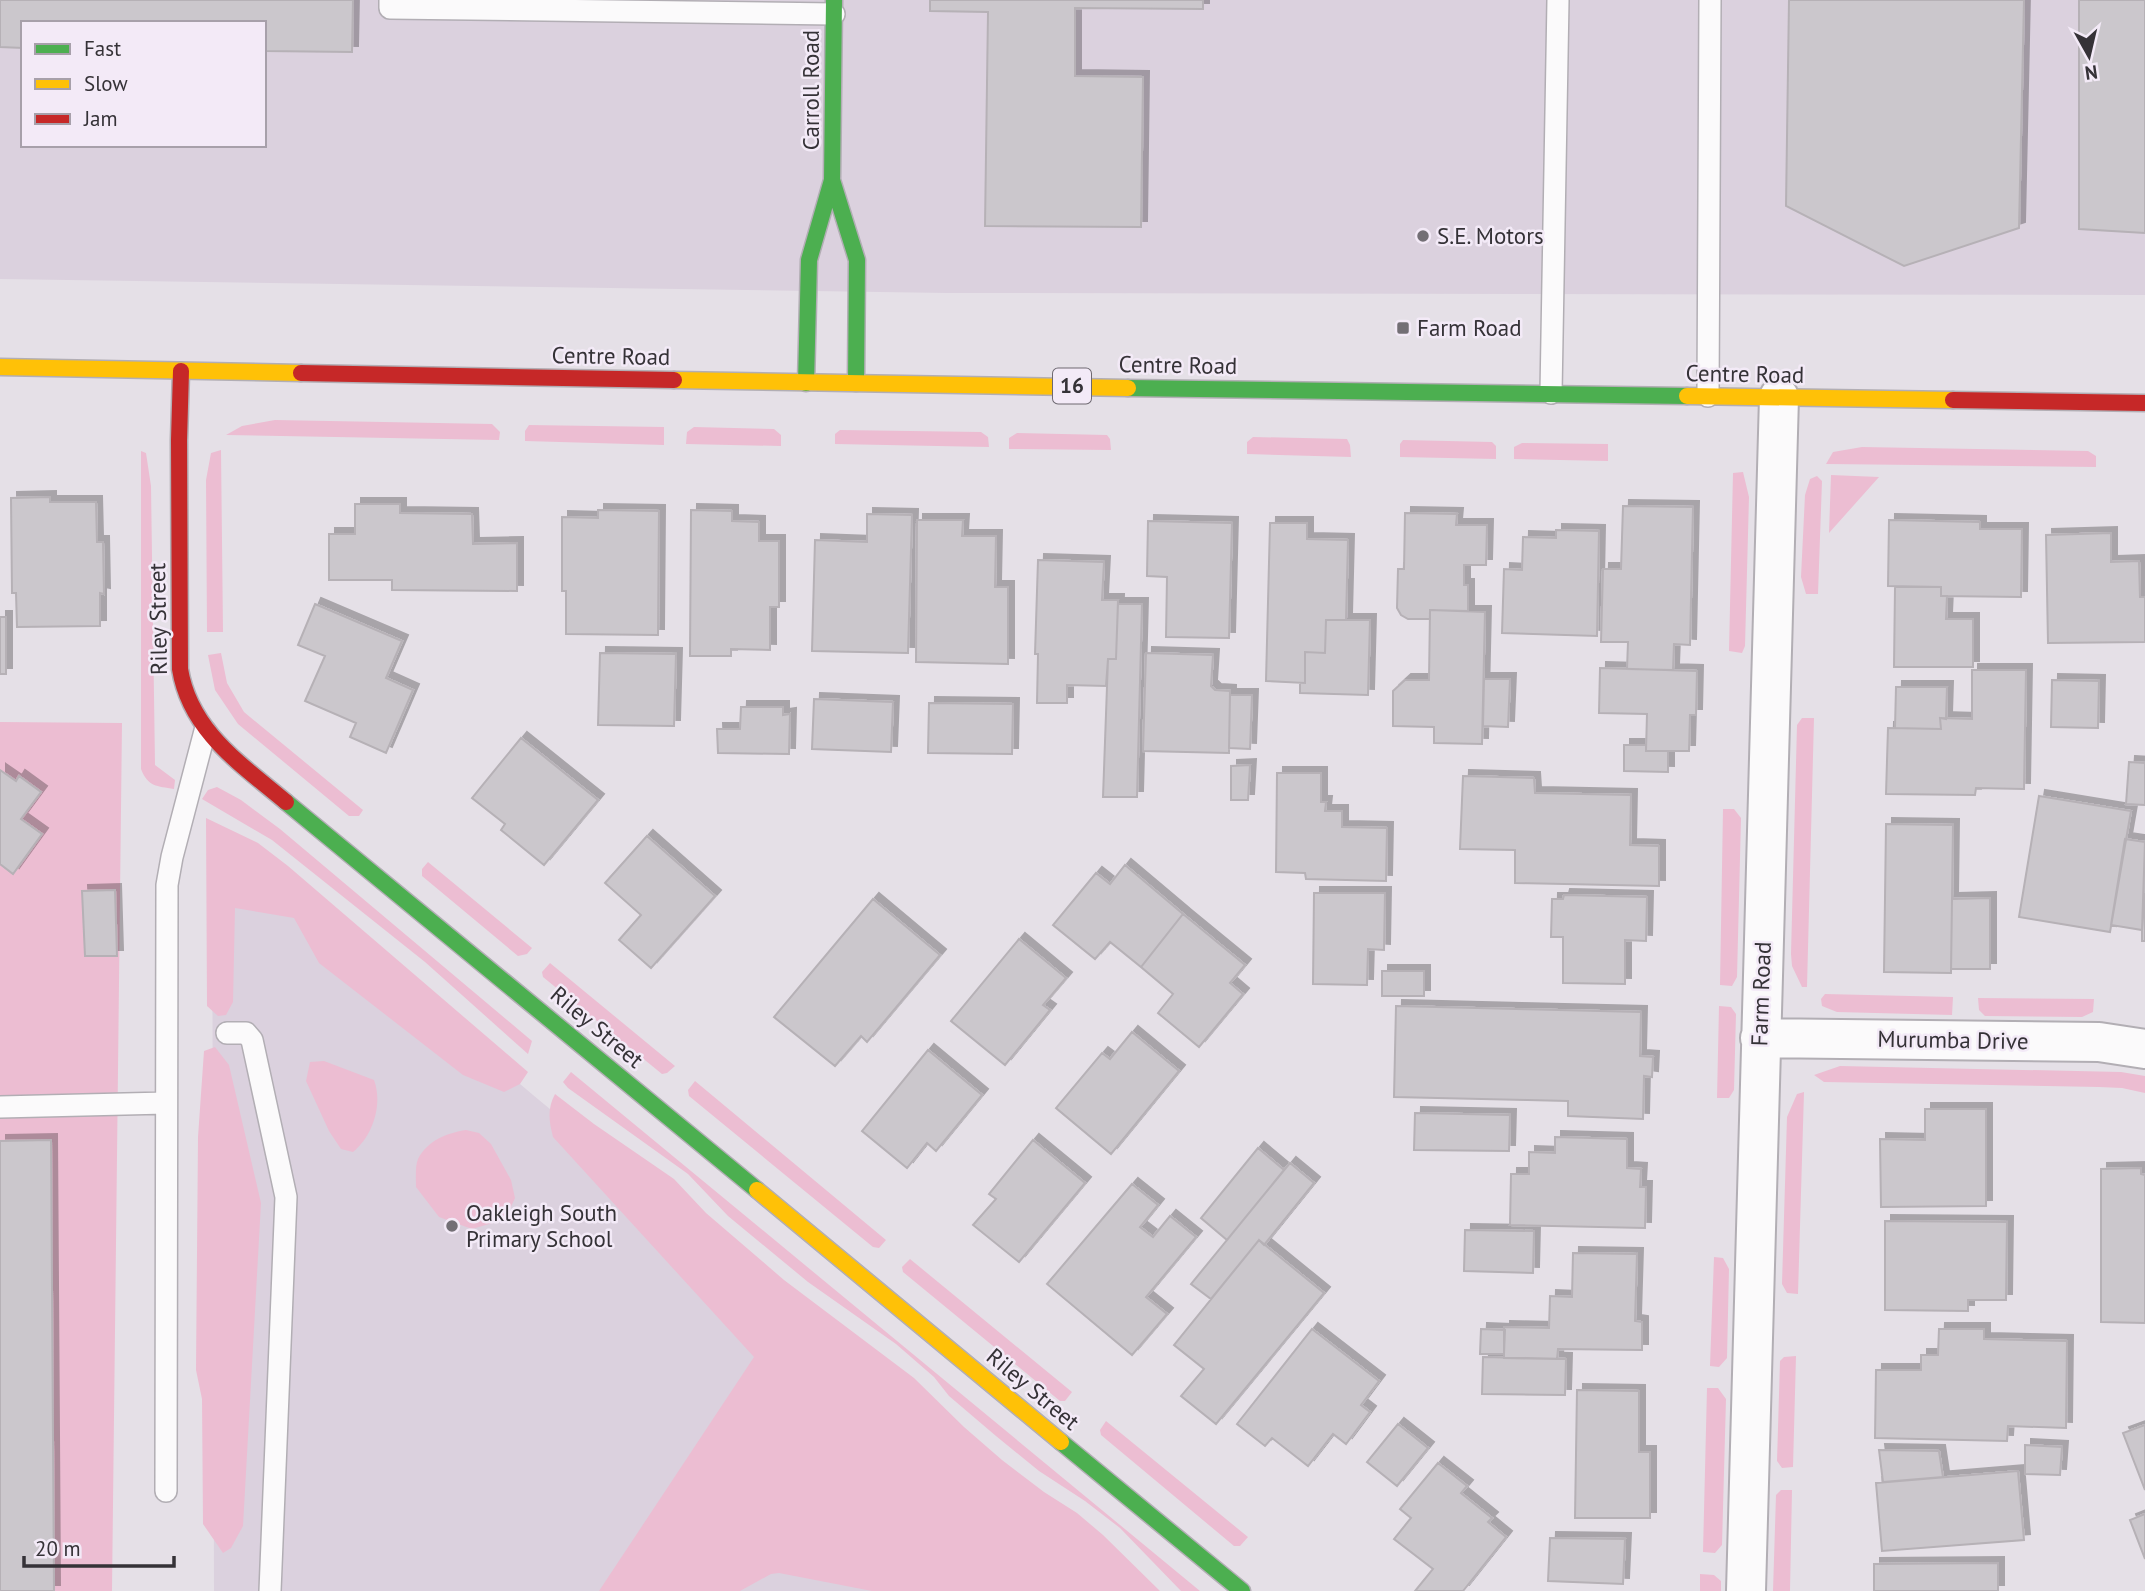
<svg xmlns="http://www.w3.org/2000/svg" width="2145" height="1591" viewBox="0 0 2145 1591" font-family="'PT Sans',sans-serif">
<defs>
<filter id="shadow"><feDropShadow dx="6" dy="-6" stdDeviation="0" flood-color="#0004"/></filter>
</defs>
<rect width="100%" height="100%" fill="#e5e0e7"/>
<!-- built -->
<path fill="#dbd1de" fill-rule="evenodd" d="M 0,0 L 2145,0 L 2145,295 L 947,293 L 0,279 ZM 23,23 L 264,23 L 264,145 L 23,145 Z
M 212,821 L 533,1095 L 1132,1591 L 214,1591 Z"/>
<!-- green -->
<path fill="#ecbdd2" d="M 275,420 L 492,424 L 500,432 L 499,440 L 226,435 L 242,426 Z
M 529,425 L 664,427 L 664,445 L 525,441 L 525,431 Z
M 694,427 L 774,429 L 781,435 L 781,446 L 686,444 L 687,432 Z
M 840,430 L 981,432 L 988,437 L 989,447 L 835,444 L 835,434 Z
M 1017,433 L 1107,435 L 1110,439 L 1111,450 L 1009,449 L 1009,438 Z
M 1253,437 L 1347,439 L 1350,445 L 1351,457 L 1247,454 L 1247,442 Z
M 1403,440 L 1492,442 L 1496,446 L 1496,459 L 1400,457 L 1400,444 Z
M 1522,443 L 1608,444 L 1608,461 L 1514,459 L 1514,447 Z
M 1862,447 L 2088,451 L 2096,456 L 2096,467 L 1826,464 L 1833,452 Z
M 221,450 L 223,632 L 207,632 L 206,480 L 211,453 Z
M 141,451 L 146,453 L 151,486 L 155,765 L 175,780 L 174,789 C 157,786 148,787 141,769 Z
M 1743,472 L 1749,497 L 1745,646 L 1742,653 L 1729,651 L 1733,473 Z
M 1831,475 L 1879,477 L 1829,533 Z
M 1817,476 L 1822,481 L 1818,594 L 1806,594 L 1801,577 L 1805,495 L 1810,479 Z
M 221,653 L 227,683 L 244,712 L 363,810 L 359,816 L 349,816 L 238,724 L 215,690 L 208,655 Z
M 1802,718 L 1814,718 L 1807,987 L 1802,987 L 1792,966 L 1791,954 L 1797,725 Z
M 0,722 L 122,723 L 112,1591 L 0,1591 Z
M 217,787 L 241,800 L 280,829 L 532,1041 L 528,1054 L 425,962 L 272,840 L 202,799 L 208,790 Z
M 1723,809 L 1734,809 L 1741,818 L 1737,977 L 1732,986 L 1720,985 Z
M 206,818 L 258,843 L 288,866 L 528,1072 L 520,1084 L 504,1092 L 463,1075 L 319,963 L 294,918 L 235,908 L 233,1002 L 226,1015 L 218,1016 L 207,1006 Z
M 428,862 L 532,948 L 527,954 L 518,956 L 422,876 L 422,869 Z
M 550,963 L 675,1066 L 667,1073 L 662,1074 L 543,977 L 542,972 Z
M 1825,994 L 1953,997 L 1952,1015 L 1837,1012 L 1822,1006 L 1821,999 Z
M 1978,998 L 2094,999 L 2093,1012 L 2082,1017 L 1985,1016 L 1979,1010 Z
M 1719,1006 L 1731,1007 L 1736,1014 L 1734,1090 L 1729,1098 L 1717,1098 Z
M 215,1047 L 229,1065 L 261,1203 L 243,1526 L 231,1548 L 223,1553 L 203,1524 L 202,1399 L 196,1370 L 198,1137 L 204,1051 Z
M 324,1061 L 374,1080 C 383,1104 373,1136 353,1152 L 341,1149 L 329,1131 L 306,1081 L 310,1062 Z
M 1840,1066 L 2121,1072 L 2145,1076 L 2145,1093 L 2122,1088 L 2099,1087 L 1824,1082 L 1814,1075 Z
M 571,1072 L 1200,1591 L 1181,1591 L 1120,1528 L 1085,1501 L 1039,1471 L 996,1436 L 949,1396 L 934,1377 L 896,1344 L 808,1282 L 728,1216 L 688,1174 L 568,1088 L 563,1082 Z
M 695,1081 L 886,1240 L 879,1248 L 873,1247 L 689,1096 L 688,1090 Z
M 1804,1092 L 1798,1294 L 1787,1293 L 1782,1284 L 1787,1117 L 1797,1094 Z
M 555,1094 L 594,1124 L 674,1179 L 706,1213 L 784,1280 L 914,1378 L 964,1427 L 1002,1460 L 1044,1492 L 1077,1513 L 1103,1535 L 1160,1591 L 872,1591 L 779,1573 L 771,1574 L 740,1591 L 599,1591 L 754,1357 L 553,1137 C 549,1121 547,1109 555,1094 Z
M 466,1130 L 479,1133 L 491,1144 L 511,1180 L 515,1198 L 509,1211 L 496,1222 L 472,1229 L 439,1217 L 416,1187 C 416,1179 415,1166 418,1159 C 428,1140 447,1133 466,1130 Z
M 1714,1257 L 1723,1258 L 1729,1269 L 1727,1358 L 1719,1367 L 1710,1366 Z
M 910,1259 L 1072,1392 L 1065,1401 L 1060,1401 L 903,1272 L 902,1267 Z
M 1796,1356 L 1793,1467 L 1782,1468 L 1777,1461 L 1780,1361 L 1784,1357 Z
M 1707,1388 L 1718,1388 L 1726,1399 L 1722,1545 L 1715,1553 L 1703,1552 Z
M 1106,1421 L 1248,1537 L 1240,1546 L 1234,1546 L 1101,1435 L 1100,1430 Z
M 1781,1490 L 1792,1490 L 1790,1591 L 1773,1591 L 1776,1495 Z
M 1700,1574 L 1714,1575 L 1721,1581 L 1721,1591 L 1700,1591 Z"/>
<!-- building -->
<path fill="#cbc7cc" stroke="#b6b1b6" stroke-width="2" filter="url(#shadow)" d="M 0,0 L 353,0 L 352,52 L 264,51 L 264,23 L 23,23 L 23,48 L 0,47 Z
M 930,0 L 1203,0 L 1203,9 L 1075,8 L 1075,76 L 1143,77 L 1141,227 L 985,226 L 988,12 L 930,11 Z
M 1789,0 L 2024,0 L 2019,228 L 1904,266 L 1786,206 Z
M 2079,0 L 2145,0 L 2145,233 L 2079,229 Z
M 50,497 L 50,502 L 96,502 L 97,542 L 103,542 L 104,594 L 100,593 L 100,626 L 17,627 L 16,593 L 12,593 L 11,498 Z
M 355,504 L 400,504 L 400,513 L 472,514 L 473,544 L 517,543 L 517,591 L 392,590 L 392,580 L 329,580 L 329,534 L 355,534 Z
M 1623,506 L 1693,507 L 1690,645 L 1674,644 L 1673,670 L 1627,669 L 1628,642 L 1601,642 L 1603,569 L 1621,569 Z
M 598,510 L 659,511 L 658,635 L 566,634 L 566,591 L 562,591 L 562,517 L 598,518 Z
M 691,510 L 732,511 L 732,521 L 759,522 L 759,541 L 779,541 L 779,607 L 770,607 L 770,650 L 731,649 L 731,656 L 690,656 Z
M 1405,513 L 1457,514 L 1456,525 L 1487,525 L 1486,565 L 1464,565 L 1464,585 L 1468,585 L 1468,611 L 1430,610 L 1430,619 L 1408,619 L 1401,615 L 1397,608 L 1398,569 L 1404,569 Z
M 867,514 L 912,515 L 908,653 L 812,651 L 815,540 L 867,542 Z
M 917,520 L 963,520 L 962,536 L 996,536 L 995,587 L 1008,587 L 1008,664 L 916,662 Z
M 1889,520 L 1980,522 L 1980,529 L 2022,529 L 2021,597 L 1941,596 L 1941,587 L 1888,586 Z
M 1148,521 L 1232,523 L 1229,638 L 1166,637 L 1167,577 L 1147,576 Z
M 1270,523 L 1307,523 L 1307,539 L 1348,540 L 1346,620 L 1326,620 L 1325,653 L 1305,652 L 1305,683 L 1266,681 Z
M 1556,530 L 1599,531 L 1597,636 L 1502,633 L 1504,569 L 1522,570 L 1523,537 L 1556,538 Z
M 2111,533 L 2111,562 L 2139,561 L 2140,597 L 2145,597 L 2145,642 L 2048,643 L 2046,535 Z
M 1038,560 L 1104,562 L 1102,600 L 1118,600 L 1116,659 L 1108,659 L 1106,686 L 1067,685 L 1067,703 L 1037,703 L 1038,654 L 1035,654 Z
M 1895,587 L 1941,587 L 1941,596 L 1947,596 L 1946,619 L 1973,619 L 1973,667 L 1894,667 Z
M 315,604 L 402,641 L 386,678 L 413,690 L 386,753 L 350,737 L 356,723 L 305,701 L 325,656 L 298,645 Z
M 1118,604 L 1142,604 L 1137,797 L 1103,797 L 1108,659 L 1116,659 Z
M 1430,610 L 1485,612 L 1482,744 L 1434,743 L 1434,727 L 1393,726 L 1393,691 L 1405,680 L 1429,680 Z
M 0,617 L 6,617 L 6,674 L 0,674 Z
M 1326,620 L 1370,620 L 1368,695 L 1300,693 L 1300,683 L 1305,683 L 1305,652 L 1325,653 Z
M 600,653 L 676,654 L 674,726 L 598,725 Z
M 1146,653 L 1213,655 L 1211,686 L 1215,690 L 1230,691 L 1229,753 L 1143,751 Z
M 1600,668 L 1697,671 L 1696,715 L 1690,715 L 1689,751 L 1646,751 L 1647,714 L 1599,713 Z
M 1972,670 L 2026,670 L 2024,789 L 1976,788 L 1975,795 L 1886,794 L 1888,728 L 1941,729 L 1940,718 L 1972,719 Z
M 1484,679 L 1510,679 L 1508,727 L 1483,726 Z
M 2052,680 L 2099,681 L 2098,728 L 2051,727 Z
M 1896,687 L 1947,687 L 1946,719 L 1940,718 L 1941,729 L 1895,728 Z
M 1230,695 L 1252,695 L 1250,749 L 1229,748 Z
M 814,699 L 893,702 L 891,752 L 812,749 Z
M 929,703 L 1013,704 L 1012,754 L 928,753 Z
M 741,707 L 783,707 L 783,715 L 790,714 L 789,754 L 718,753 L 717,729 L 740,729 Z
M 521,738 L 598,800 L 544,865 L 501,830 L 505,824 L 472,798 Z
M 1624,745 L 1646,745 L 1646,751 L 1668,751 L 1668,772 L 1624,771 Z
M 2129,762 L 2145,763 L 2145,805 L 2126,804 Z
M 1250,765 L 1248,800 L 1231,800 L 1231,766 Z
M 0,770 L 16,781 L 19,776 L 41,792 L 21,819 L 42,834 L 13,874 L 0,864 Z
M 1277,773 L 1321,773 L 1321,802 L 1326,802 L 1325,811 L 1342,811 L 1342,827 L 1387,828 L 1386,881 L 1306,879 L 1305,873 L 1276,872 Z
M 1463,776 L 1534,778 L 1535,793 L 1631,795 L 1630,845 L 1659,846 L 1659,886 L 1515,883 L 1515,850 L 1460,849 Z
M 2039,796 L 2131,811 L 2110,932 L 2019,917 Z
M 1886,824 L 1953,825 L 1951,973 L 1884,972 Z
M 647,836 L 715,896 L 651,968 L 619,940 L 641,915 L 605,883 Z
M 2125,839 L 2145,842 L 2142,930 L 2111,925 Z
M 1125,865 L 1183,914 L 1141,967 L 1110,942 L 1095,959 L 1053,925 L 1096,873 L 1110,884 Z
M 115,890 L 117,956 L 85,956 L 82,891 Z
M 1314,893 L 1385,893 L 1384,950 L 1368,949 L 1367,985 L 1313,984 Z
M 2145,893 L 2145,941 L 2142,941 L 2142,930 Z
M 1564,895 L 1647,897 L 1646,941 L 1625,940 L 1625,984 L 1563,983 L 1563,937 L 1551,937 L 1552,899 L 1563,899 Z
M 1990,898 L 1990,969 L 1951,969 L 1952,899 Z
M 873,899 L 940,955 L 867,1042 L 861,1036 L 835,1066 L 774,1017 Z
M 1183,914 L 1245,965 L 1230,983 L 1243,994 L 1199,1047 L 1158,1013 L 1173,994 L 1141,967 Z
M 1019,939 L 1066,978 L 1043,1005 L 1050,1010 L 1005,1065 L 951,1021 Z
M 1382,971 L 1424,971 L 1424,996 L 1382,996 Z
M 1396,1006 L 1641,1012 L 1640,1056 L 1653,1057 L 1652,1077 L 1644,1076 L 1643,1119 L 1568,1116 L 1568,1101 L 1394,1097 Z
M 1132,1032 L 1179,1071 L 1111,1154 L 1056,1108 L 1102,1053 L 1110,1059 Z
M 928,1050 L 982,1095 L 936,1151 L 927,1143 L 907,1168 L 862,1131 Z
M 1925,1109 L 1986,1109 L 1986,1206 L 1881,1207 L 1880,1139 L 1925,1140 Z
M 1415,1113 L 1510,1115 L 1509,1151 L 1414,1150 Z
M 1555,1137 L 1627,1139 L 1627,1168 L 1641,1169 L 1640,1187 L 1646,1187 L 1645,1228 L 1510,1225 L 1511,1174 L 1529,1174 L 1529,1152 L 1555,1153 Z
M 51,1140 L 54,1591 L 0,1591 L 0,1141 Z
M 1033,1140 L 1085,1183 L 1019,1262 L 973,1225 L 996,1199 L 989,1194 Z
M 1258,1148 L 1284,1170 L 1227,1240 L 1201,1218 Z
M 1290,1163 L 1314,1183 L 1264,1245 L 1259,1240 L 1211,1299 L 1191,1284 Z
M 2141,1168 L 2141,1174 L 2145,1175 L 2145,1323 L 2101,1322 L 2101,1169 Z
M 1132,1184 L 1158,1205 L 1140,1227 L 1153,1237 L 1170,1216 L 1196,1237 L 1146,1297 L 1167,1314 L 1132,1355 L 1047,1284 Z
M 1885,1221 L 2007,1222 L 2006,1300 L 1968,1300 L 1968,1311 L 1885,1310 Z
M 1465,1230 L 1534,1231 L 1533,1273 L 1464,1271 Z
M 1259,1240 L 1324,1293 L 1216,1424 L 1181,1396 L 1204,1369 L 1174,1345 Z
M 1573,1253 L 1637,1254 L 1635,1321 L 1642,1322 L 1642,1350 L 1558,1349 L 1557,1359 L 1504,1358 L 1504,1327 L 1549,1328 L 1550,1296 L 1572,1297 Z
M 1312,1329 L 1379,1381 L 1361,1405 L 1370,1412 L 1346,1444 L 1333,1434 L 1308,1466 L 1272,1438 L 1265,1446 L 1237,1424 Z
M 1481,1329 L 1505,1330 L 1504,1354 L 1480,1354 Z
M 1939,1329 L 1984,1329 L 1984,1339 L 2067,1341 L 2066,1428 L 2008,1426 L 2007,1441 L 1875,1438 L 1876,1370 L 1921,1370 L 1921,1355 L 1938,1355 Z
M 1483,1357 L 1566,1359 L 1565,1395 L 1482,1394 Z
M 1577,1390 L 1639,1391 L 1639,1452 L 1650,1452 L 1650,1518 L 1575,1518 Z
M 1398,1424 L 1428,1448 L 1397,1486 L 1367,1462 Z
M 2145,1425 L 2145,1490 L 2123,1433 Z
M 2025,1445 L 2062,1447 L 2060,1475 L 2025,1474 Z
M 1879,1450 L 1939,1451 L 1943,1477 L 1883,1482 Z
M 1438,1463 L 1467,1486 L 1461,1493 L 1492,1518 L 1488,1522 L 1506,1537 L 1463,1591 L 1415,1591 L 1433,1569 L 1394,1539 L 1411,1518 L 1400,1509 Z
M 2018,1471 L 2024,1540 L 1882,1551 L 1876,1483 Z
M 2145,1514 L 2145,1559 L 2130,1520 Z
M 1550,1538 L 1625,1539 L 1623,1584 L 1548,1581 Z
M 1998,1563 L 1998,1591 L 1874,1591 L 1874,1564 Z"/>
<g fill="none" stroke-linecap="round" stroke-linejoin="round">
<defs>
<path id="lane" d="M 390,0 L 390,8 L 834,14
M 1551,393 L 1558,0
M 1708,396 L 1710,0
M 227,1033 L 246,1033 L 252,1040 L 286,1197 L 270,1591
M 0,1107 L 166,1103
M 166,1491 L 167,885 L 172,857 L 205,731"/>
<path id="street" d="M 1760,1038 L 2099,1042 L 2145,1049
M 1746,1591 L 1779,397"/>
<path id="fast" d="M 832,180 L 857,260 L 856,383
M 806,383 L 809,260 L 832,180 L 834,0
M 1128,388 L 1687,396
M 286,802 L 757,1190
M 1061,1442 L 1242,1591"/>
<path id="slow" d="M 0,367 L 301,373
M 674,380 L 1128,388
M 1687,396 L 1953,400
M 757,1190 L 1061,1442"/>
<path id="jam" d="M 181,371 L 179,440 L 180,669 C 190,731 241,764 286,802
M 301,373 L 674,380
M 1953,400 L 2145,403"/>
</defs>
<!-- lane casing -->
<use href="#lane" stroke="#b2aeb4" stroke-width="24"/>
<!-- street casing -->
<use href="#street" stroke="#b2aeb4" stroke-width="42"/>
<!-- fast casing -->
<use href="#fast" stroke="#b2aeb4" stroke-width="19"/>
<!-- slow casing -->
<use href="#slow" stroke="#b2aeb4" stroke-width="19"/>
<!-- jam casing -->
<use href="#jam" stroke="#b2aeb4" stroke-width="19"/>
<!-- lane -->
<use href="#lane" stroke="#fbfafb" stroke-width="21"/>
<!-- street -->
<use href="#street" stroke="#fbfafb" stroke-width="38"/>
<!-- fast -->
<use href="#fast" stroke="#4caf50" stroke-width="16"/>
<!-- slow -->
<use href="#slow" stroke="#ffc107" stroke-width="16"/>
<!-- jam -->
<use href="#jam" stroke="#c62828" stroke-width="16"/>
</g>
<!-- markers -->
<g fill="#736f75" stroke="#f3eaf7" stroke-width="2.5">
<circle cx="1423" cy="236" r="7"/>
<rect x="1396" y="321" width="14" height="14" rx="3.5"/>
<circle cx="452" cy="1226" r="7"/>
</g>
<g text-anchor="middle" stroke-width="5" stroke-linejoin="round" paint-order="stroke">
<!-- shield labels -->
<rect fill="#f3eaf7" stroke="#6e6971" stroke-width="2" x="1053" y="368.5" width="38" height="35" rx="5"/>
<g font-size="21" font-weight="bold" fill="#353237">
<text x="1072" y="393">16</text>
</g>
<!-- street labels -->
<g font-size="23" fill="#353237" stroke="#f3eaf7">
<text transform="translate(811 90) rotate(-90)" y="8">Carroll Road</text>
<text transform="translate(611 356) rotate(1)" y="8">Centre Road</text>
<text transform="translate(1178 365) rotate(1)" y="8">Centre Road</text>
<text transform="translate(1745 374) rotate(1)" y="8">Centre Road</text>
<text transform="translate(158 619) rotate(-91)" y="8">Riley Street</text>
<text transform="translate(1761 994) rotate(-88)" y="8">Farm Road</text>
<text transform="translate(597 1027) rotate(40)" y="8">Riley Street</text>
<text transform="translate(1953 1040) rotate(1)" y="8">Murumba Drive</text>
<text transform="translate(1033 1389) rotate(40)" y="8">Riley Street</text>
</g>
<!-- poi labels -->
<g font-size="23" fill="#353237" stroke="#f3eaf7" text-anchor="start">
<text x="1437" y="244">S.E. Motors</text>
<text x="1417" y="336">Farm Road</text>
<text x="466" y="1221">Oakleigh South<tspan x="466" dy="26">Primary School</tspan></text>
</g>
</g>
<!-- legend -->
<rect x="21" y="21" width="245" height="126" fill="#f3eaf7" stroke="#a7a0aa" stroke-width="2"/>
<rect x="35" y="44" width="35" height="10" fill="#4caf50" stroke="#a7a0aa" stroke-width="2"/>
<text x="84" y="56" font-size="21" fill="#353237">Fast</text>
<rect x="35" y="79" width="35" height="10" fill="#ffc107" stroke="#a7a0aa" stroke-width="2"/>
<text x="84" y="91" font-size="21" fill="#353237">Slow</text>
<rect x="35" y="114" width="35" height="10" fill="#c62828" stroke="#a7a0aa" stroke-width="2"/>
<text x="84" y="126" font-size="21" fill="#353237">Jam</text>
<!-- north arrow -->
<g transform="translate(2089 56) rotate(172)" stroke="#f3eaf7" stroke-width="5" paint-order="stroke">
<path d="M0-5L12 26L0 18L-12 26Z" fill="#353237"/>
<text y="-10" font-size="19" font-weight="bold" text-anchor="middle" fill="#353237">N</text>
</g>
<!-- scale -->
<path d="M24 1556v10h150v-10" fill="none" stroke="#353237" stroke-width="3.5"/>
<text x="35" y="1556" font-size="21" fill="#353237" stroke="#f3eaf7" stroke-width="5" paint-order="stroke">20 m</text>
</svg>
